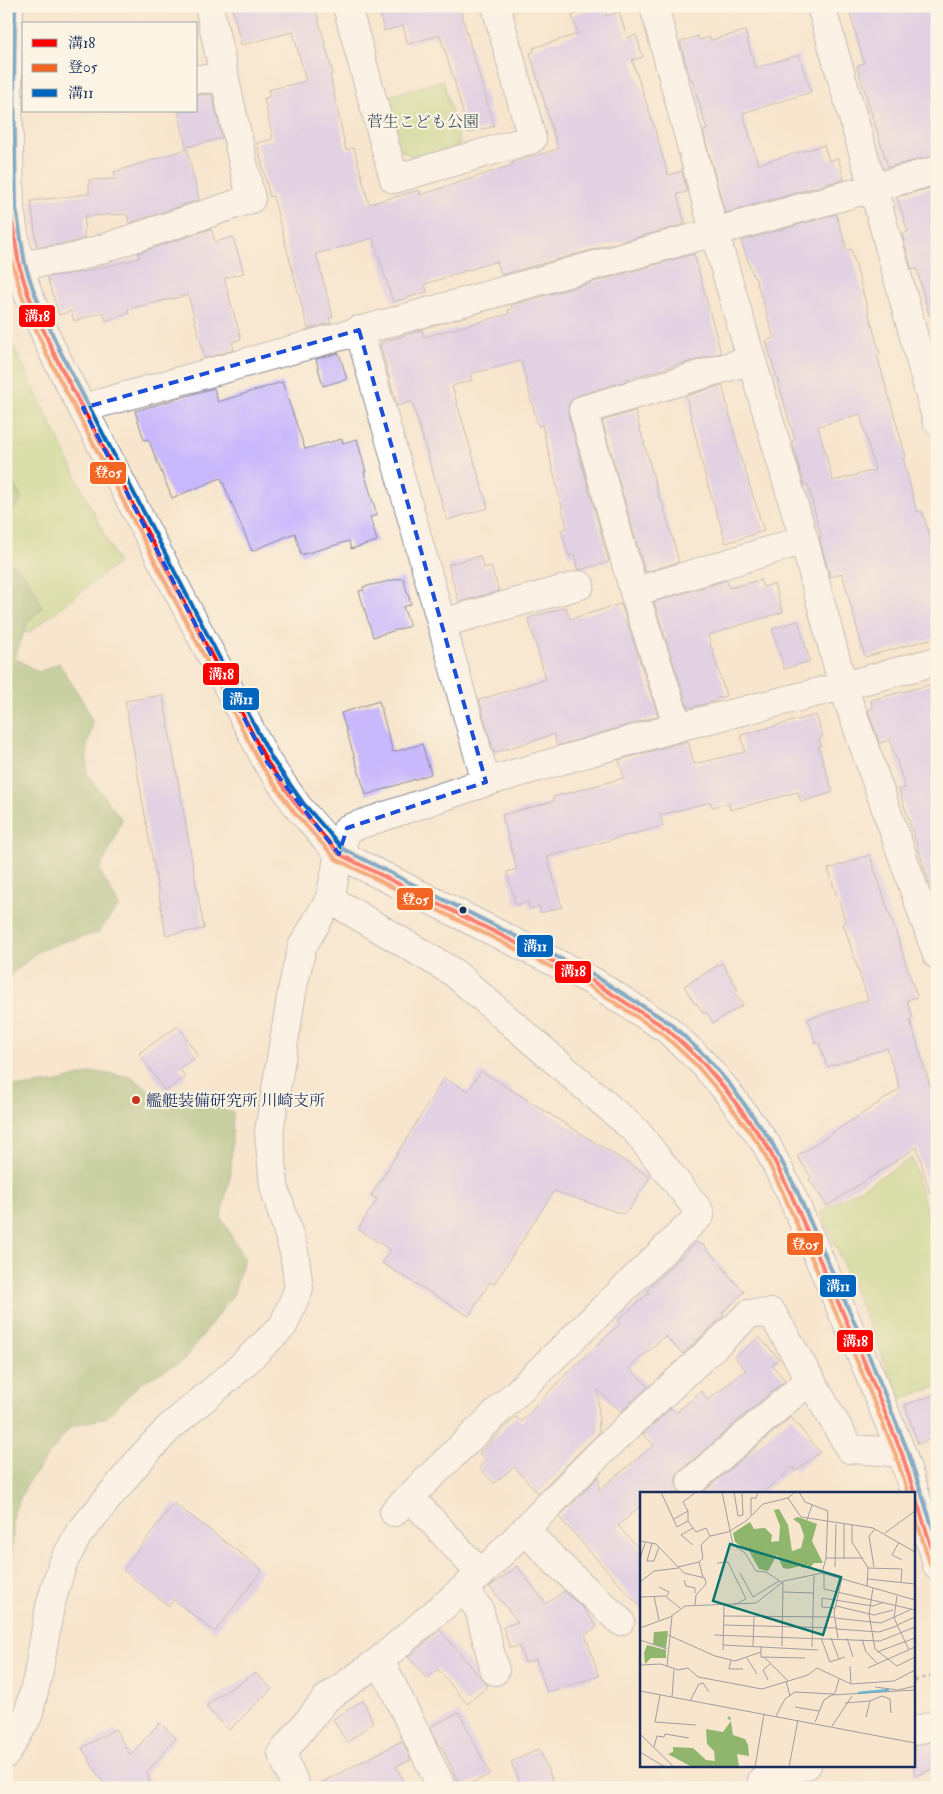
<svg xmlns="http://www.w3.org/2000/svg" width="943" height="1794" viewBox="0 0 943 1794" font-family="'IM FELL Double Pica','Noto Serif JP',serif">
<rect width="100%" height="100%" fill="#fcf5e5"/>
<filter id="ink" filterUnits="userSpaceOnUse"><feTurbulence type="fractalNoise" baseFrequency=".02" numOctaves="2"/><feDisplacementMap in="SourceGraphic" scale="10" xChannelSelector="R" yChannelSelector="G"/><feConvolveMatrix kernelMatrix="1 2 1 2 8 2 1 2 1" color-interpolation-filters="sRGB"/></filter>
<filter id="wash" filterUnits="userSpaceOnUse"><feTurbulence type="fractalNoise" baseFrequency=".0096" numOctaves="4" result="noise"/><feDisplacementMap in="SourceGraphic" scale="20" xChannelSelector="R" yChannelSelector="G"/><feGaussianBlur stdDeviation="1.12" result="paint"/><feColorMatrix in="noise" values="0 0 0 0 0 0 0 0 0 0 0 0 0 0 0 0 0 1.4 0 .05"/><feComposite in="paint" operator="in"/></filter>
<g filter="url(#wash)">
<rect width="100%" height="100%" fill="#f7e6cd"/>
<!-- green -->
<path fill="#b4d57d" stroke="#68826e" d="M 443,80 L 460,145 L 416,158 L 401,151 L 385,97 Z
M 9,337 L 118,563 L 28,633 L 6,622 L 6,339 Z
M 912,1158 L 937,1250 L 937,1387 L 900,1399 L 821,1212 Z"/>
<!-- forest -->
<path fill="#8fb66c" stroke="#557265" d="M 6,471 L 22,499 L 13,512 L 6,513 Z
M 6,561 C 23,568 37,591 42,608 L 28,621 L 15,658 L 39,672 L 59,663 L 84,703 L 93,723 L 87,746 L 87,774 L 122,820 L 113,843 L 99,870 L 119,906 L 98,933 L 62,942 L 39,951 L 6,979 Z
M 95,1072 L 131,1077 L 169,1103 L 201,1099 L 233,1112 L 231,1172 L 221,1217 L 244,1259 L 233,1295 L 184,1360 L 141,1383 L 107,1417 L 70,1427 L 27,1484 L 14,1512 L 11,1579 L 6,1593 L 6,1081 L 20,1087 L 58,1082 Z"/>
<g id="blocks">
<!-- building -->
<path fill="#c8b8fc" fill-rule="evenodd" d="M 232,6 L 315,6 L 333,74 L 330,75 L 346,150 L 354,148 L 369,204 L 419,190 L 420,195 L 513,165 L 512,162 L 558,149 L 530,53 L 534,52 L 533,48 L 578,34 L 572,15 L 603,6 L 606,16 L 619,12 L 627,38 L 636,35 L 643,57 L 632,60 L 654,126 L 668,175 L 682,171 L 687,192 L 677,194 L 685,224 L 501,275 L 497,261 L 425,284 L 427,292 L 393,302 L 373,238 L 316,254 L 333,317 L 329,318 L 331,323 L 308,329 L 273,196 L 270,197 L 257,143 L 273,139 L 264,98 L 270,97 L 268,90 L 306,81 L 293,32 L 241,45 Z
M 378,6 L 459,6 L 494,126 L 468,133 L 455,83 L 440,35 L 408,44 L 403,26 L 384,31 Z
M 848,6 L 928,6 L 937,36 L 937,155 L 888,167 L 857,66 L 864,63 Z
M 745,31 L 755,68 L 799,55 L 811,92 L 743,113 L 758,164 L 824,145 L 829,161 L 838,158 L 844,179 L 725,213 L 703,131 L 707,130 L 692,79 L 690,79 L 680,42 L 698,36 L 700,40 L 710,37 L 711,40 Z
M 212,94 L 222,138 L 186,147 L 178,111 L 196,111 L 196,95 Z
M 187,149 L 199,200 L 129,223 L 127,214 L 85,216 L 84,238 L 71,243 L 37,247 L 31,201 L 89,194 L 89,180 L 116,179 L 114,172 Z
M 937,186 L 937,314 L 929,315 L 917,269 L 912,270 L 902,234 L 908,232 L 897,197 Z
M 836,214 L 847,250 L 851,249 L 880,354 L 877,355 L 906,457 L 903,458 L 917,512 L 922,511 L 937,559 L 937,637 L 865,657 L 842,573 L 830,577 L 819,537 L 821,537 L 808,484 L 804,485 L 792,441 L 795,440 L 766,341 L 774,338 L 755,277 L 754,278 L 741,241 ZM 860,414 L 875,470 L 833,481 L 818,426 Z
M 211,229 L 215,242 L 233,237 L 244,273 L 224,278 L 241,339 L 232,342 L 234,350 L 205,358 L 188,295 L 128,309 L 129,313 L 106,321 L 103,312 L 74,321 L 71,311 L 59,315 L 47,277 L 83,272 L 140,258 L 138,253 Z
M 694,254 L 721,353 L 626,379 L 626,381 L 579,395 L 572,399 L 568,406 L 568,414 L 609,562 L 578,570 L 574,555 L 569,556 L 561,530 L 567,528 L 542,425 L 538,426 L 521,361 L 470,374 L 472,380 L 452,386 L 488,508 L 447,520 L 412,402 L 397,406 L 380,345 L 382,342 L 422,330 L 424,337 L 509,314 L 508,310 L 512,309 L 511,305 Z
M 339,353 L 347,379 L 323,386 L 316,359 Z
M 282,382 L 305,449 L 342,439 L 343,443 L 357,439 L 366,472 L 364,472 L 377,515 L 370,517 L 377,541 L 351,549 L 349,541 L 301,555 L 295,533 L 252,551 L 221,478 L 172,498 L 148,439 L 144,440 L 135,411 L 214,388 L 218,402 Z
M 722,385 L 742,464 L 743,464 L 764,531 L 726,543 L 706,479 L 686,396 Z
M 635,411 L 660,500 L 662,500 L 679,562 L 645,572 L 602,421 Z
M 480,556 L 484,568 L 491,566 L 499,591 L 459,602 L 448,564 Z
M 403,578 L 411,604 L 403,607 L 410,626 L 373,637 L 359,591 L 364,590 L 363,587 Z
M 727,580 L 729,588 L 760,580 L 763,587 L 774,584 L 783,612 L 708,635 L 726,696 L 716,699 L 716,701 L 688,708 L 654,602 Z
M 621,604 L 658,716 L 557,746 L 554,734 L 494,753 L 479,700 L 546,679 L 528,618 L 566,607 L 570,619 Z
M 798,621 L 810,661 L 784,669 L 772,629 Z
M 937,683 L 937,891 L 932,891 L 899,790 L 905,788 L 890,740 L 879,743 L 868,710 L 873,708 L 871,700 Z
M 163,695 L 204,929 L 166,935 L 125,701 Z
M 379,701 L 393,752 L 422,744 L 431,774 L 366,795 L 341,713 Z
M 816,715 L 823,737 L 819,739 L 821,746 L 818,747 L 833,792 L 801,802 L 798,792 L 730,810 L 729,803 L 712,807 L 711,802 L 660,815 L 663,826 L 547,857 L 562,907 L 541,913 L 539,906 L 530,909 L 528,902 L 516,905 L 507,872 L 517,869 L 502,815 L 554,801 L 553,797 L 624,778 L 619,760 L 688,741 L 694,764 L 745,752 L 741,735 Z
M 870,855 L 917,997 L 907,1000 L 913,1019 L 910,1020 L 937,1108 L 937,1193 L 930,1194 L 917,1147 L 827,1206 L 809,1179 L 811,1177 L 797,1156 L 900,1089 L 887,1048 L 827,1067 L 819,1043 L 816,1044 L 808,1019 L 868,1000 L 843,923 L 846,922 L 828,869 Z
M 722,963 L 738,989 L 734,992 L 743,1005 L 713,1023 L 707,1013 L 704,1014 L 697,1003 L 695,1004 L 684,986 Z
M 178,1026 L 198,1056 L 179,1068 L 186,1077 L 165,1091 L 139,1053 Z
M 481,1071 L 650,1177 L 629,1210 L 628,1209 L 623,1214 L 554,1191 L 494,1284 L 490,1282 L 469,1316 L 382,1263 L 390,1250 L 358,1229 L 377,1199 L 371,1196 L 444,1078 L 468,1091 Z
M 697,1242 L 700,1245 L 702,1244 L 720,1263 L 731,1278 L 744,1292 L 722,1313 L 724,1315 L 683,1354 L 665,1336 L 629,1368 L 648,1386 L 621,1412 L 598,1390 L 599,1433 L 538,1493 L 514,1467 L 494,1483 L 479,1467 L 486,1460 L 479,1453 L 516,1417 L 521,1422 L 567,1373 L 621,1323 L 618,1320 L 649,1293 L 647,1291 L 664,1273 Z
M 759,1337 L 779,1359 L 772,1365 L 785,1380 L 681,1470 L 676,1476 L 676,1484 L 680,1493 L 642,1493 L 642,1504 L 618,1526 L 642,1552 L 642,1609 L 559,1517 L 599,1476 L 599,1490 L 654,1445 L 643,1434 L 671,1408 L 676,1413 L 701,1391 L 708,1400 L 746,1370 L 735,1357 Z
M 937,1394 L 937,1437 L 918,1444 L 905,1405 Z
M 791,1417 L 820,1452 L 796,1471 L 793,1467 L 762,1493 L 702,1493 Z
M 174,1503 L 262,1570 L 215,1632 L 174,1600 L 169,1606 L 123,1570 Z
M 517,1566 L 546,1604 L 564,1591 L 584,1609 L 597,1627 L 585,1635 L 599,1676 L 547,1692 L 536,1659 L 525,1663 L 519,1646 L 510,1648 L 503,1627 L 518,1622 L 490,1587 Z
M 440,1630 L 488,1686 L 467,1704 L 438,1669 L 427,1679 L 408,1657 Z
M 256,1673 L 272,1689 L 229,1730 L 206,1707 L 218,1696 Z
M 363,1700 L 373,1722 L 347,1743 L 333,1719 Z
M 459,1712 L 490,1774 L 461,1788 L 444,1752 L 441,1746 L 439,1746 L 430,1727 Z
M 160,1723 L 176,1738 L 147,1773 L 151,1788 L 106,1788 L 82,1748 L 115,1729 L 130,1755 Z
M 937,1740 L 937,1768 L 914,1776 L 914,1746 Z
M 402,1741 L 411,1760 L 396,1766 L 407,1788 L 311,1788 Z
M 539,1749 L 556,1788 L 522,1788 L 511,1762 Z"/>
</g>
</g>
<g filter="url(#ink)">
<use href="#blocks" fill-opacity="0" stroke="#898a96" stroke-width="1"/>
<g fill="none" stroke-linecap="round" stroke-linejoin="round">
<defs>
<path id="minor" d="M 9,6 L 8,86 L 10,209 L 19,265 L 28,294 L 53,352 L 267,762 L 298,807 L 339,854 L 592,981 L 667,1029 L 702,1062 L 726,1090 L 766,1144 L 790,1192 L 866,1366 L 902,1454 L 935,1556 L 937,1566
M 347,6 L 394,179 L 532,139 L 496,6
M 654,6 L 714,231 L 804,540 L 843,686 L 937,955
M 821,6 L 873,187 L 937,421
M 196,79 L 224,78
M 19,265 L 74,258 L 251,199 L 209,6
M 359,330 L 486,782
M 83,408 L 937,170
M 634,592 L 804,540
M 442,623 L 580,585
M 678,727 L 634,592 L 583,410 L 751,360
M 330,899 L 453,972 L 636,1131 L 699,1211 L 700,1215 L 394,1512
M 691,1482 L 811,1379
M 410,1497 L 481,1574
M 525,1530 L 557,1563 L 620,1621
M 464,1589 L 479,1609 L 495,1671
M 380,1660 L 442,1788
M 914,1731 L 937,1724
M 6,1754 L 28,1716 L 38,1675 L 50,1606 L 62,1565 L 78,1535 L 141,1458 L 169,1428 L 234,1373 L 283,1326 L 299,1288 L 294,1252 L 274,1186 L 269,1132 L 293,986 L 302,947 L 330,899 L 339,854 L 347,829 L 486,782 L 678,727 L 843,686 L 937,661
M 762,1780 L 807,1765
M 296,1788 L 282,1753 L 326,1699 L 380,1660 L 481,1574 L 602,1451 L 749,1314 L 772,1313 L 850,1449 L 882,1451 L 902,1454"/>
</defs>
<!-- minor casing -->
<use href="#minor" stroke="#898a96" stroke-width="30"/>
<!-- path -->
<path stroke="#898a96" stroke-width="3" stroke-dasharray="4 4" stroke-linecap="butt" d="M 914,1681 L 937,1674"/>
<!-- minor -->
<use href="#minor" stroke="#fff" stroke-width="28"/>
<defs>
<path id="bus-1" d="M 9,6 L 8,86 L 10,209 L 19,265 L 28,294 L 53,352 L 267,762 L 298,807 L 339,854 L 592,981 L 667,1029 L 702,1062 L 726,1090 L 766,1144 L 790,1192 L 866,1366 L 902,1454 L 937,1565"/>
<path id="bus-2" d="M 6,225 L 13,266 L 22,296 L 47,355 L 261,765 L 293,811 L 336,859 L 589,986 L 663,1034 L 697,1066 L 721,1094 L 761,1147 L 784,1195 L 860,1368 L 896,1456 L 908,1493
M 914,1512 L 931,1567"/>
<path id="bus-3" d="M 15,6 L 14,86 L 16,208 L 25,264 L 34,292 L 59,349 L 272,759 L 303,803 L 343,849 L 595,976 L 671,1024 L 706,1057 L 731,1086 L 771,1141 L 796,1189 L 872,1363 L 908,1452 L 937,1541"/>
</defs>
<!-- bus-1 casing -->
<use href="#bus-1" stroke="#fcf5e5" stroke-width="8"/>
<!-- bus-2 casing -->
<use href="#bus-2" stroke="#fcf5e5" stroke-width="8"/>
<!-- bus-3 casing -->
<use href="#bus-3" stroke="#fcf5e5" stroke-width="8"/>
<!-- bus-1 -->
<use href="#bus-1" stroke="#f00" stroke-width="4"/>
<!-- bus-2 -->
<use href="#bus-2" stroke="#f26522" stroke-width="4"/>
<!-- bus-3 -->
<use href="#bus-3" stroke="#0065bd" stroke-width="4"/>
</g>
</g>
<!-- marked area -->
<path d="M0 0H943V1794H0ZM 359,330 L 486,782 L 347,828 L 339,854 L 267,762 L 83,408 Z" fill="#f7e6cd" fill-opacity=".55" fill-rule="evenodd"/>
<path fill="none" stroke="#1d4ed8" stroke-width="4" stroke-dasharray="10 6" stroke-linejoin="round" d="M 359,330 L 486,782 L 347,828 L 339,854 L 267,762 L 83,408 Z"/>
<!-- markers -->
<circle fill="#1b2f5e" stroke="#fcf5e5" stroke-width="2" cx="463" cy="910" r="4.5"/>
<circle fill="#c8321e" stroke="#fcf5e5" stroke-width="2" cx="136" cy="1100" r="5"/>
<g text-anchor="middle" stroke-width="4" stroke-linejoin="round" paint-order="stroke">
<!-- park labels -->
<g font-size="16" fill="#415866" stroke="#fcf5e5">
<text x="423" y="127">菅生こども公園</text>
</g>
<!-- poi labels -->
<g font-size="16" fill="#1b2f5e" stroke="#fcf5e5" text-anchor="start">
<text x="146" y="1106">艦艇装備研究所 川崎支所</text>
</g>
</g>
<!-- overview -->
<g transform="translate(640 1492)">
<rect width="275" height="275" fill="#f7e6cd"/>
<path d="M 139,17 L 148,33 L 152,59 L 161,56 L 164,44 L 160,32 L 153,27 L 158,25 L 177,32 L 172,49 L 183,71 L 174,71 L 169,77 L 168,73 L 163,76 L 160,74 L 148,77 L 143,76 L 137,63 L 128,79 L 119,77 L 109,59 L 95,50 L 93,41 L 110,30 L 114,37 L 125,36 L 132,43 L 131,50 L 139,49 L 140,34 L 134,18 ZM 28,139 L 26,156 L 13,152 L 14,140 ZM 7,153 L 26,158 L 26,166 L 11,166 L 5,172 L 4,161 ZM 90,224 L 93,243 L 105,247 L 108,253 L 109,264 L 97,262 L 99,275 L 52,275 L 28,262 L 33,260 L 33,255 L 53,256 L 66,268 L 75,269 L 74,259 L 67,252 L 66,237 L 83,240 L 91,229 L 87,226 Z" fill="#8fb66c"/>
<path fill="none" stroke="#5cbedb" stroke-width="2.5" d="M 218,201 L 249,198"/>
<path fill="none" stroke="#9f9da1" stroke-width="1" d="M 21,0 L 37,35 L 48,29M 56,0 L 43,10 L 48,19 L 48,29 L 56,40 L 66,36 L 70,44M 82,0 L 93,53 L 105,61 L 116,79 L 126,80 L 143,91 L 142,154M 94,0 L 98,24 L 103,23 L 102,0M 159,0 L 165,10 L 188,19 L 186,66 L 182,81M 148,6 L 161,25 L 233,36 L 275,60M 111,23 L 111,6 L 116,6 L 118,0M 34,27 L 48,19M 167,28 L 172,13M 212,32 L 212,50 L 228,76 L 227,94M 245,41 L 275,19M 0,49 L 16,52 L 44,81 L 65,86 L 66,92 L 56,103 L 55,113M 259,50 L 252,63 L 262,68M 12,51 L 7,69 L 14,69 L 19,55M 53,53 L 41,43 L 53,36M 186,66 L 223,66M 0,67 L 5,51M 204,67 L 204,32M 77,71 L 88,70 L 106,107 L 94,113M 38,75 L 59,70M 195,75 L 196,32M 234,75 L 229,44 L 235,37M 228,76 L 262,77 L 261,90M 100,81 L 113,105 L 139,89M 184,81 L 184,97 L 275,118M 63,85 L 59,70 L 63,66 L 61,53 L 70,44 L 88,40 L 106,29 L 123,12 L 148,6 L 155,0M 228,87 L 275,92M 44,88 L 46,94 L 55,96 L 55,101M 0,90 L 14,79 L 38,76M 19,95 L 29,100 L 26,105M 233,96 L 229,122 L 235,157 L 257,174 L 275,165M 143,100 L 174,101M 14,104 L 19,128M 257,104 L 254,126 L 269,158M 0,105 L 25,104 L 40,116M 196,114 L 234,123 L 253,118M 195,116 L 182,115 L 182,106 L 233,114 L 244,110M 84,124 L 194,125M 195,126 L 241,131 L 272,117M 84,133 L 196,136M 257,133 L 275,125M 0,136 L 30,125 L 45,114 L 116,111 L 144,89 L 182,81 L 275,108M 196,137 L 239,140 L 257,134M 28,143 L 75,164 L 95,169 L 121,160M 74,143 L 240,149 L 275,135M 181,146 L 190,170 L 205,165M 191,146 L 199,167M 198,146 L 194,121 L 202,86M 207,146 L 213,165M 222,147 L 226,160 L 238,172M 0,148 L 27,157M 83,153 L 178,158M 113,154 L 114,125M 121,154 L 121,165 L 165,166M 172,155 L 174,83M 83,158 L 84,113M 237,160 L 275,146M 124,165 L 148,189M 107,166 L 117,182M 91,168 L 89,177 L 103,177M 0,173 L 21,172 L 38,178 L 48,176 L 58,185 L 122,197 L 168,183 L 177,176 L 211,192 L 254,189 L 275,178M 27,174 L 32,124M 210,174 L 211,192M 228,176 L 275,155M 128,188 L 123,178 L 130,172M 146,189 L 150,204M 235,195 L 258,198 L 275,194M 0,199 L 275,251M 20,203 L 15,230 L 56,233M 192,203 L 275,198M 32,205 L 34,178M 50,209 L 59,192 L 63,191 L 69,200M 205,211 L 230,209M 155,215 L 179,219M 136,224 L 145,207 L 155,200 L 193,202M 226,225 L 230,209 L 242,204 L 250,207 L 251,221M 175,230 L 184,208 L 195,201 L 199,187M 192,234 L 212,204M 0,242 L 34,275M 14,255 L 17,244 L 24,245 L 25,242 L 49,246M 0,260 L 25,275M 115,275 L 124,222M 149,275 L 158,228"/>
<path fill="#0f766e" fill-opacity="0.15" stroke="#0f766e" stroke-width="2.5" d="M 90,52 L 201,85 L 183,143 L 73,109 Z"/>
<rect width="275" height="275" fill="none" stroke="#1b2f5e" stroke-width="2.5"/>
</g>
<g stroke="#fcf5e5" stroke-width="2">
<rect x="18" y="304" width="38" height="24" rx="5" fill="#f00"/>
<rect x="89" y="461" width="38" height="24" rx="5" fill="#f26522"/>
<rect x="202" y="662" width="38" height="24" rx="5" fill="#f00"/>
<rect x="222" y="687" width="38" height="24" rx="5" fill="#0065bd"/>
<rect x="396" y="887" width="38" height="24" rx="5" fill="#f26522"/>
<rect x="516" y="934" width="38" height="24" rx="5" fill="#0065bd"/>
<rect x="554" y="960" width="38" height="24" rx="5" fill="#f00"/>
<rect x="786" y="1232" width="38" height="24" rx="5" fill="#f26522"/>
<rect x="819" y="1274" width="38" height="24" rx="5" fill="#0065bd"/>
<rect x="836" y="1329" width="38" height="24" rx="5" fill="#f00"/>
</g>
<g font-size="14" text-anchor="middle" font-weight="bold" fill="#fff">
<text x="37" y="321">溝18</text>
<text x="108" y="477">登05</text>
<text x="221" y="679">溝18</text>
<text x="241" y="704">溝11</text>
<text x="415" y="904">登05</text>
<text x="535" y="951">溝11</text>
<text x="573" y="976">溝18</text>
<text x="805" y="1249">登05</text>
<text x="838" y="1291">溝11</text>
<text x="855" y="1346">溝18</text>
</g>
<!-- margin -->
<rect width="943" height="1794" fill="none" stroke="#fcf5e5" stroke-width="25"/>
<!-- legend -->
<rect x="22" y="22" width="175" height="90" fill="#fcf5e5" stroke="#a2a6af"/>
<rect x="32" y="39" width="25" height="8" fill="#ff0000" stroke="#a2a6af"/>
<text x="68" y="48" font-size="15" fill="#1b2f5e">溝18</text>
<rect x="32" y="64" width="25" height="8" fill="#f26522" stroke="#a2a6af"/>
<text x="68" y="72" font-size="15" fill="#1b2f5e">登05</text>
<rect x="32" y="89" width="25" height="8" fill="#0065bd" stroke="#a2a6af"/>
<text x="68" y="98" font-size="15" fill="#1b2f5e">溝11</text>
</svg>
